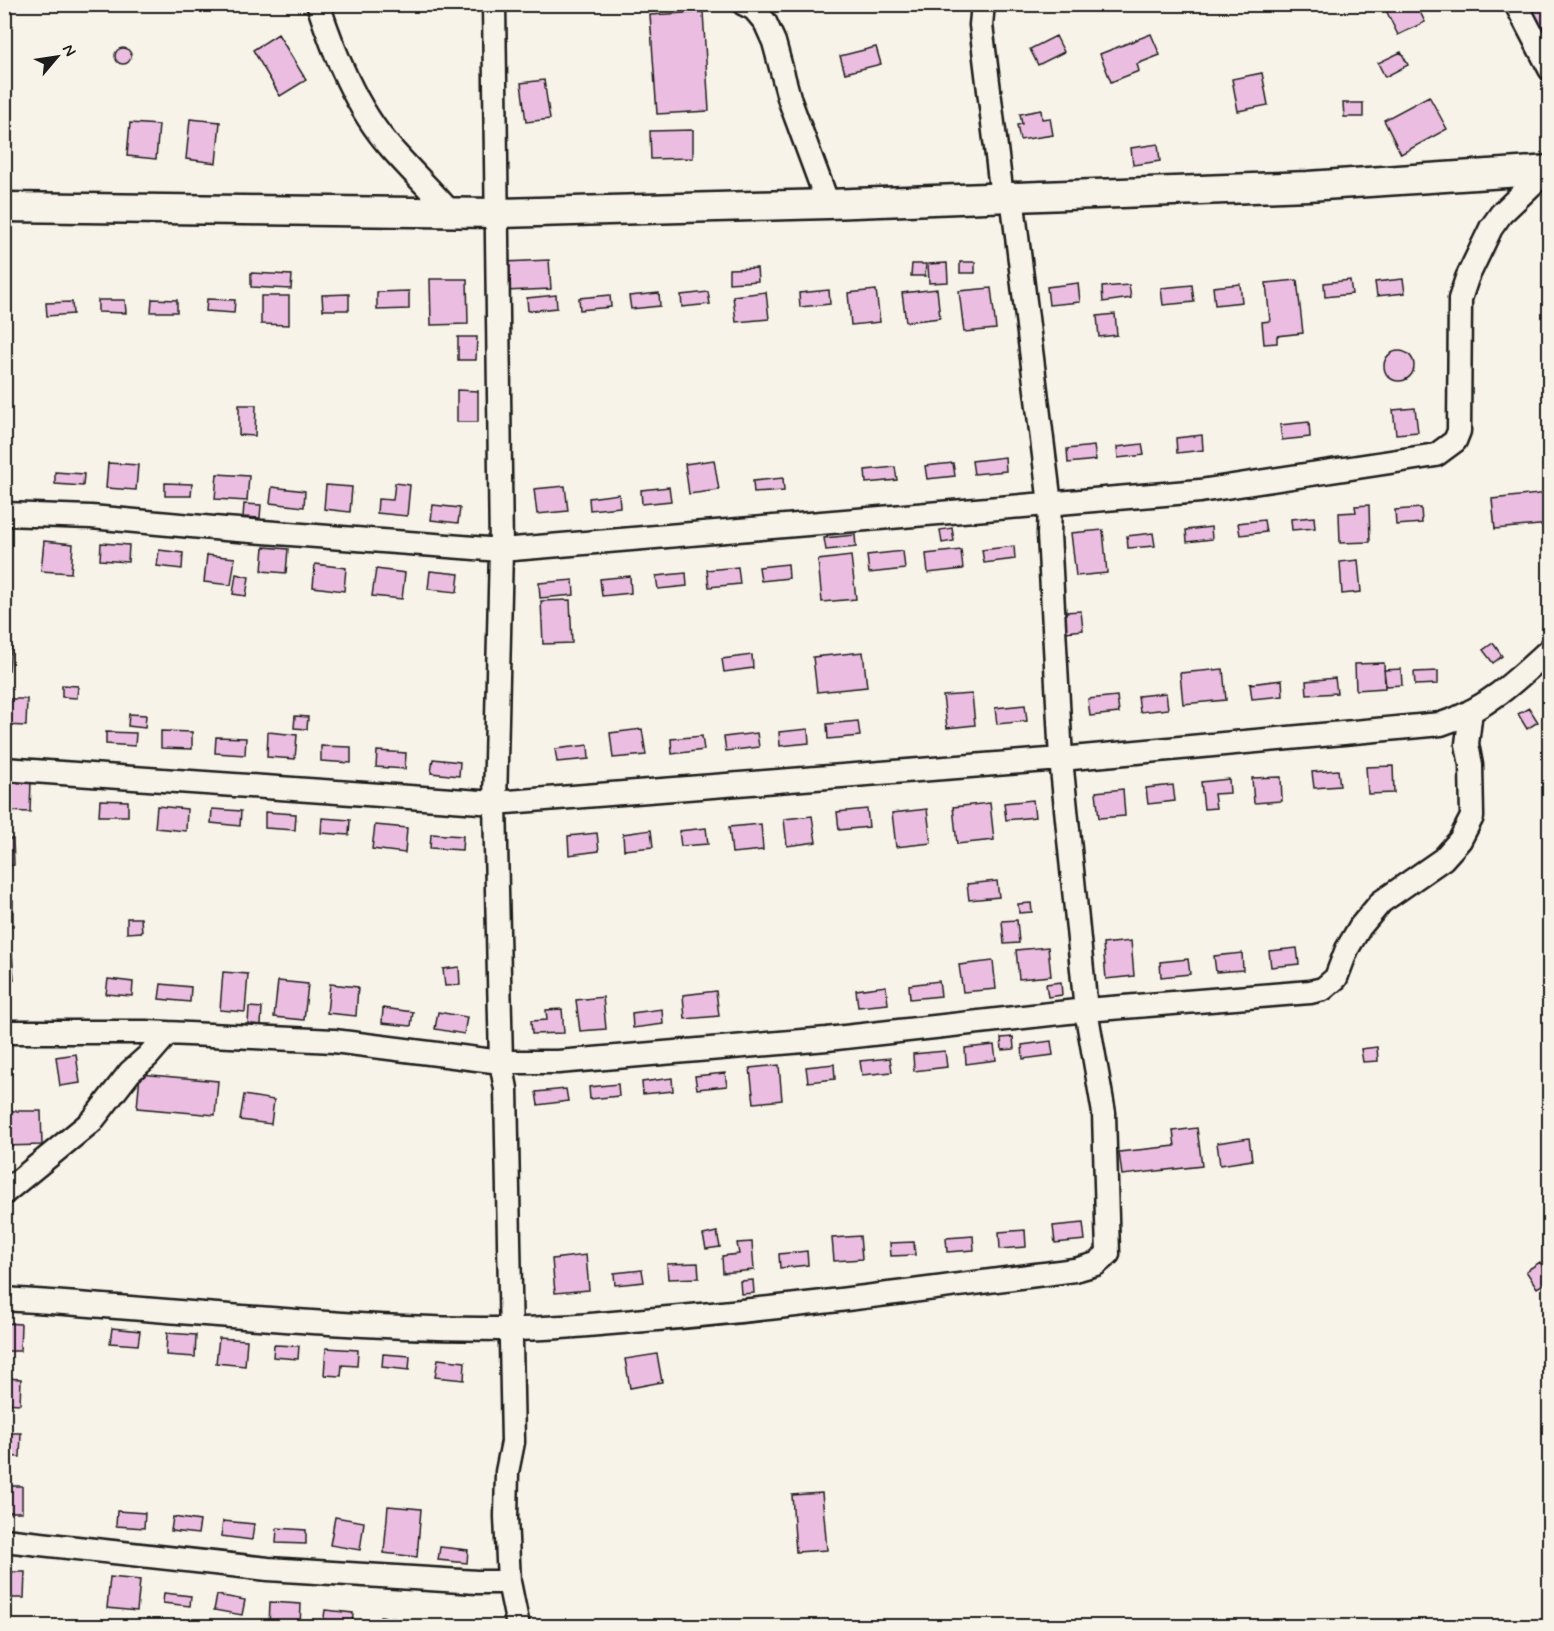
<svg xmlns="http://www.w3.org/2000/svg" width="1554" height="1631" viewBox="0 0 1554 1631" font-family="Mynerve,sans-serif">
<rect width="100%" height="100%" fill="#f7f3e8"/>
<filter id="ink" filterUnits="userSpaceOnUse"><feTurbulence type="fractalNoise" baseFrequency=".0167" numOctaves="2"/><feDisplacementMap in="SourceGraphic" scale="12" xChannelSelector="R" yChannelSelector="G"/><feConvolveMatrix kernelMatrix="1 2 1 2 8 2 1 2 1" color-interpolation-filters="sRGB"/></filter>
<g filter="url(#ink)">
<!-- building -->
<path fill="#ebbde0" stroke="#1c1c1c" stroke-width="1.5" d="M 1383,4 L 1416,4 L 1425,22 L 1398,35 Z
M 1533,4 L 1550,4 L 1550,37 L 1546,39 L 1529,7 Z
M 703,12 L 709,111 L 657,114 L 650,15 Z
M 278,34 L 306,80 L 280,96 L 253,50 Z
M 1151,34 L 1160,55 L 1137,64 L 1139,71 L 1111,82 L 1100,54 Z
M 1056,36 L 1064,52 L 1038,65 L 1030,49 Z
M 876,47 L 881,64 L 845,73 L 840,56 Z
M115 56a8 8 0 1 1 16 0a8 8 0 1 1-16 0Z
M 1401,52 L 1408,65 L 1385,77 L 1378,63 Z
M 1262,73 L 1268,105 L 1238,111 L 1232,79 Z
M 544,80 L 550,119 L 526,122 L 521,83 Z
M 1429,96 L 1447,129 L 1401,154 L 1384,120 Z
M 1343,103 L 1363,103 L 1363,117 L 1344,117 Z
M 1041,110 L 1042,119 L 1050,118 L 1053,135 L 1020,140 L 1017,125 L 1022,124 L 1020,114 Z
M 190,119 L 220,122 L 216,163 L 186,159 Z
M 130,123 L 159,125 L 156,159 L 127,156 Z
M 693,130 L 693,158 L 651,159 L 650,131 Z
M 1158,144 L 1160,161 L 1133,165 L 1131,148 Z
M 549,260 L 551,289 L 505,291 L 504,262 Z
M 960,262 L 975,262 L 975,273 L 960,273 Z
M 947,263 L 948,282 L 929,283 L 928,264 Z
M 912,264 L 926,264 L 925,276 L 911,276 Z
M 757,268 L 758,281 L 729,283 L 729,269 Z
M 251,273 L 292,275 L 291,289 L 251,287 Z
M 430,279 L 467,279 L 468,324 L 431,325 Z
M 1403,279 L 1405,293 L 1377,296 L 1375,282 Z
M 1297,280 L 1303,333 L 1277,336 L 1277,343 L 1264,344 L 1262,322 L 1270,321 L 1266,283 Z
M 1350,280 L 1352,294 L 1325,297 L 1324,283 Z
M 1078,283 L 1080,302 L 1049,305 L 1047,287 Z
M 1240,284 L 1242,302 L 1215,305 L 1213,287 Z
M 1129,285 L 1131,298 L 1103,302 L 1102,287 Z
M 1192,285 L 1194,302 L 1163,305 L 1161,288 Z
M 991,288 L 996,329 L 964,332 L 959,291 Z
M 937,289 L 940,318 L 906,322 L 902,293 Z
M 829,290 L 830,304 L 800,307 L 799,293 Z
M 876,290 L 880,322 L 851,325 L 848,293 Z
M 409,291 L 409,309 L 377,310 L 377,292 Z
M 708,292 L 710,304 L 682,307 L 681,295 Z
M 766,292 L 769,319 L 736,322 L 733,296 Z
M 659,293 L 660,306 L 631,309 L 629,296 Z
M 349,294 L 349,310 L 323,310 L 322,295 Z
M 556,295 L 557,308 L 528,311 L 527,298 Z
M 610,295 L 611,307 L 580,310 L 579,298 Z
M 261,296 L 289,296 L 289,325 L 261,324 Z
M 152,299 L 177,300 L 177,312 L 151,312 Z
M 207,299 L 235,300 L 234,313 L 206,311 Z
M 98,300 L 125,300 L 126,313 L 98,312 Z
M 72,302 L 73,314 L 47,316 L 46,303 Z
M 1115,314 L 1117,335 L 1099,337 L 1097,316 Z
M 458,337 L 477,337 L 476,360 L 458,360 Z
M1384 366a15 15 0 1 1 30 0a15 15 0 1 1-30 0Z
M 457,390 L 478,391 L 478,422 L 457,422 Z
M 239,405 L 256,405 L 255,436 L 239,435 Z
M 1415,408 L 1418,432 L 1396,434 L 1393,410 Z
M 1309,422 L 1310,437 L 1282,440 L 1280,425 Z
M 1202,435 L 1203,450 L 1177,453 L 1176,438 Z
M 1142,444 L 1144,455 L 1118,458 L 1117,447 Z
M 1094,446 L 1096,460 L 1068,463 L 1067,449 Z
M 1005,457 L 1006,471 L 974,474 L 972,461 Z
M 714,460 L 719,490 L 689,494 L 685,464 Z
M 108,463 L 138,465 L 136,490 L 106,488 Z
M 953,463 L 955,476 L 927,479 L 925,466 Z
M 895,467 L 897,480 L 866,483 L 865,470 Z
M 55,472 L 84,474 L 83,486 L 55,484 Z
M 217,474 L 249,476 L 247,501 L 215,499 Z
M 783,478 L 784,491 L 754,493 L 753,481 Z
M 165,483 L 192,484 L 191,496 L 165,496 Z
M 395,483 L 410,485 L 407,516 L 377,513 L 378,499 L 393,500 Z
M 326,485 L 352,487 L 350,512 L 324,509 Z
M 565,486 L 568,511 L 537,514 L 534,489 Z
M 272,487 L 305,491 L 304,507 L 270,503 Z
M 669,487 L 671,501 L 642,504 L 641,490 Z
M 1548,493 L 1550,524 L 1495,529 L 1492,499 Z
M 619,494 L 620,507 L 590,510 L 589,498 Z
M 244,504 L 261,505 L 260,518 L 243,517 Z
M 433,505 L 460,508 L 458,523 L 431,520 Z
M 1369,505 L 1370,542 L 1340,543 L 1339,513 L 1356,512 L 1355,506 Z
M 1421,508 L 1422,523 L 1396,525 L 1395,510 Z
M 1314,517 L 1315,528 L 1292,530 L 1291,519 Z
M 1264,520 L 1266,532 L 1240,535 L 1238,523 Z
M 1211,527 L 1212,539 L 1187,542 L 1186,530 Z
M 952,528 L 954,541 L 942,543 L 940,530 Z
M 1103,530 L 1107,573 L 1076,576 L 1071,533 Z
M 1153,533 L 1155,546 L 1128,548 L 1127,536 Z
M 855,535 L 856,547 L 826,550 L 824,538 Z
M 44,541 L 73,544 L 71,573 L 41,571 Z
M 101,543 L 129,545 L 128,562 L 100,560 Z
M 1014,546 L 1015,559 L 984,563 L 982,550 Z
M 264,547 L 288,549 L 286,573 L 262,571 Z
M 159,550 L 183,553 L 182,569 L 157,566 Z
M 961,550 L 963,569 L 928,573 L 926,554 Z
M 903,551 L 905,569 L 869,573 L 867,555 Z
M 207,555 L 235,558 L 231,585 L 204,582 Z
M 851,556 L 856,599 L 822,602 L 818,560 Z
M 1358,560 L 1361,592 L 1342,594 L 1340,562 Z
M 315,564 L 346,568 L 344,591 L 313,587 Z
M 788,564 L 789,578 L 761,581 L 759,567 Z
M 738,567 L 740,584 L 709,587 L 707,570 Z
M 376,569 L 405,573 L 402,599 L 372,596 Z
M 430,571 L 459,574 L 457,592 L 428,589 Z
M 686,573 L 687,586 L 658,589 L 656,576 Z
M 236,574 L 249,577 L 246,596 L 233,594 Z
M 630,576 L 631,593 L 602,596 L 600,579 Z
M 573,580 L 574,595 L 540,598 L 539,583 Z
M 570,600 L 572,643 L 543,644 L 541,601 Z
M 1081,611 L 1083,630 L 1066,632 L 1064,612 Z
M 1493,643 L 1502,656 L 1493,663 L 1483,650 Z
M 4,645 L 11,646 L 9,670 L 4,669 Z
M 863,652 L 867,687 L 817,692 L 813,657 Z
M 752,655 L 753,668 L 724,672 L 722,659 Z
M 1384,663 L 1385,688 L 1356,690 L 1355,664 Z
M 1223,669 L 1226,700 L 1183,704 L 1180,673 Z
M 1401,669 L 1402,685 L 1386,686 L 1384,670 Z
M 1438,671 L 1438,684 L 1415,685 L 1414,672 Z
M 1335,678 L 1337,693 L 1307,695 L 1306,681 Z
M 1282,680 L 1283,696 L 1252,699 L 1250,684 Z
M 62,685 L 78,686 L 77,698 L 62,697 Z
M 1166,693 L 1168,709 L 1140,712 L 1138,696 Z
M 972,694 L 975,725 L 947,728 L 943,696 Z
M 1117,696 L 1119,713 L 1090,716 L 1088,699 Z
M 4,699 L 27,699 L 26,726 L 4,725 Z
M 1025,705 L 1027,721 L 997,724 L 995,708 Z
M 1529,708 L 1538,722 L 1527,729 L 1518,714 Z
M 129,714 L 146,715 L 145,728 L 128,726 Z
M 295,716 L 308,717 L 307,729 L 294,728 Z
M 858,721 L 860,736 L 828,739 L 827,724 Z
M 642,729 L 646,755 L 613,758 L 610,733 Z
M 808,729 L 809,743 L 780,746 L 779,732 Z
M 161,731 L 192,732 L 192,749 L 161,748 Z
M 106,732 L 136,733 L 135,746 L 106,744 Z
M 268,732 L 297,735 L 295,759 L 267,757 Z
M 757,733 L 759,747 L 726,751 L 724,737 Z
M 702,736 L 704,750 L 672,754 L 671,739 Z
M 216,737 L 246,738 L 245,755 L 215,753 Z
M 588,745 L 589,759 L 557,762 L 555,749 Z
M 321,746 L 351,747 L 351,763 L 321,761 Z
M 377,751 L 406,753 L 405,769 L 376,767 Z
M 433,759 L 460,762 L 459,776 L 431,773 Z
M 1393,766 L 1394,793 L 1368,794 L 1366,767 Z
M 1338,770 L 1340,786 L 1314,788 L 1312,772 Z
M 1281,777 L 1282,801 L 1254,803 L 1252,778 Z
M 1229,779 L 1230,793 L 1214,794 L 1216,808 L 1204,809 L 1201,782 Z
M 4,780 L 31,781 L 30,812 L 4,811 Z
M 1173,785 L 1175,801 L 1148,804 L 1146,788 Z
M 1123,789 L 1125,816 L 1099,818 L 1096,792 Z
M 100,800 L 128,801 L 128,816 L 99,816 Z
M 1033,800 L 1035,817 L 1006,820 L 1004,803 Z
M 990,803 L 994,840 L 957,844 L 953,807 Z
M 157,806 L 187,809 L 186,831 L 155,828 Z
M 212,809 L 241,811 L 240,826 L 211,823 Z
M 867,809 L 869,827 L 839,830 L 837,812 Z
M 927,809 L 931,843 L 896,847 L 892,813 Z
M 265,812 L 296,814 L 295,830 L 265,828 Z
M 812,816 L 816,842 L 787,846 L 784,819 Z
M 322,818 L 350,820 L 349,835 L 321,833 Z
M 761,824 L 763,850 L 732,853 L 729,827 Z
M 375,825 L 407,828 L 405,853 L 372,849 Z
M 706,828 L 708,844 L 681,846 L 679,831 Z
M 651,830 L 653,847 L 624,850 L 623,834 Z
M 597,833 L 599,851 L 569,855 L 568,836 Z
M 431,834 L 463,836 L 462,850 L 430,848 Z
M 4,839 L 13,839 L 14,865 L 4,866 Z
M 997,881 L 999,897 L 969,900 L 967,884 Z
M 4,900 L 13,900 L 13,926 L 4,926 Z
M 1031,903 L 1032,912 L 1019,913 L 1018,904 Z
M 127,918 L 141,918 L 142,932 L 127,933 Z
M 1017,920 L 1019,943 L 1004,944 L 1002,921 Z
M 1131,941 L 1134,976 L 1106,979 L 1103,944 Z
M 1048,947 L 1051,976 L 1019,979 L 1016,950 Z
M 1297,948 L 1299,964 L 1271,967 L 1269,951 Z
M 12,953 L 14,980 L 4,981 L 4,954 Z
M 1242,953 L 1243,970 L 1216,972 L 1214,956 Z
M 1188,959 L 1190,974 L 1161,977 L 1160,962 Z
M 993,961 L 996,989 L 963,992 L 959,965 Z
M 459,967 L 460,985 L 445,986 L 443,969 Z
M 223,972 L 248,974 L 245,1012 L 220,1010 Z
M 108,979 L 133,982 L 132,996 L 106,994 Z
M 278,981 L 308,984 L 304,1020 L 274,1017 Z
M 939,981 L 941,996 L 910,999 L 909,985 Z
M 1061,982 L 1062,995 L 1048,997 L 1046,984 Z
M 161,984 L 191,987 L 190,1002 L 159,999 Z
M 330,984 L 358,987 L 356,1016 L 327,1013 Z
M 886,986 L 888,1004 L 858,1007 L 856,990 Z
M 716,991 L 719,1016 L 685,1019 L 683,995 Z
M 603,997 L 606,1029 L 580,1031 L 576,1000 Z
M 249,1007 L 262,1008 L 261,1025 L 248,1024 Z
M 383,1008 L 413,1012 L 411,1026 L 382,1023 Z
M 562,1009 L 564,1033 L 532,1034 L 531,1021 L 547,1020 L 546,1010 Z
M 662,1009 L 663,1024 L 633,1028 L 632,1013 Z
M 438,1012 L 467,1017 L 464,1034 L 435,1029 Z
M 1013,1037 L 1014,1049 L 1002,1050 L 1001,1038 Z
M 1051,1041 L 1053,1055 L 1023,1059 L 1022,1045 Z
M 994,1045 L 996,1060 L 966,1064 L 965,1048 Z
M 1377,1047 L 1378,1061 L 1363,1062 L 1361,1049 Z
M 945,1051 L 947,1067 L 914,1071 L 913,1054 Z
M 76,1054 L 80,1083 L 60,1086 L 56,1057 Z
M 890,1058 L 892,1072 L 862,1075 L 860,1061 Z
M 834,1064 L 835,1079 L 808,1082 L 806,1067 Z
M 779,1065 L 782,1100 L 754,1103 L 750,1068 Z
M 725,1073 L 727,1086 L 697,1089 L 695,1076 Z
M 140,1074 L 218,1081 L 215,1115 L 137,1108 Z
M 672,1078 L 673,1091 L 643,1094 L 642,1082 Z
M 618,1084 L 619,1096 L 590,1099 L 589,1087 Z
M 566,1089 L 568,1101 L 538,1105 L 536,1092 Z
M 244,1095 L 274,1100 L 271,1124 L 240,1120 Z
M 4,1111 L 41,1111 L 42,1145 L 4,1146 Z
M 1197,1128 L 1202,1166 L 1122,1175 L 1119,1152 L 1175,1146 L 1173,1131 Z
M 1249,1138 L 1252,1160 L 1220,1165 L 1217,1143 Z
M 1083,1223 L 1085,1240 L 1055,1243 L 1053,1226 Z
M 1025,1230 L 1026,1247 L 1000,1249 L 999,1232 Z
M 717,1232 L 720,1247 L 706,1249 L 703,1235 Z
M 860,1236 L 862,1259 L 834,1261 L 832,1238 Z
M 973,1236 L 974,1250 L 947,1252 L 946,1238 Z
M 752,1242 L 754,1270 L 723,1273 L 722,1256 L 739,1254 L 737,1243 Z
M 914,1242 L 915,1255 L 891,1256 L 890,1243 Z
M 807,1251 L 808,1265 L 780,1268 L 779,1254 Z
M 586,1255 L 589,1290 L 555,1293 L 552,1259 Z
M 1540,1262 L 1550,1280 L 1537,1288 L 1526,1271 Z
M 698,1263 L 699,1278 L 668,1279 L 667,1264 Z
M 642,1270 L 644,1282 L 615,1285 L 614,1273 Z
M 753,1280 L 754,1293 L 741,1294 L 740,1281 Z
M 4,1323 L 21,1324 L 20,1351 L 4,1351 Z
M 112,1328 L 140,1331 L 138,1345 L 110,1343 Z
M 167,1333 L 196,1335 L 195,1357 L 166,1355 Z
M 219,1338 L 247,1340 L 245,1366 L 216,1363 Z
M 274,1345 L 299,1346 L 298,1359 L 273,1357 Z
M 326,1348 L 358,1350 L 357,1366 L 342,1365 L 341,1376 L 324,1375 Z
M 383,1354 L 410,1356 L 409,1370 L 382,1367 Z
M 657,1354 L 662,1382 L 630,1388 L 625,1359 Z
M 438,1359 L 465,1362 L 464,1380 L 435,1377 Z
M 4,1378 L 21,1379 L 20,1404 L 4,1403 Z
M 5,1433 L 21,1433 L 20,1457 L 5,1456 Z
M 6,1486 L 22,1486 L 22,1512 L 6,1512 Z
M 822,1493 L 827,1550 L 796,1552 L 792,1495 Z
M 388,1506 L 421,1509 L 417,1557 L 384,1553 Z
M 117,1511 L 145,1513 L 144,1528 L 116,1526 Z
M 173,1517 L 200,1521 L 198,1534 L 171,1531 Z
M 335,1517 L 364,1522 L 360,1550 L 330,1545 Z
M 223,1521 L 254,1524 L 252,1540 L 221,1536 Z
M 277,1528 L 306,1530 L 306,1544 L 276,1543 Z
M 440,1547 L 468,1550 L 467,1563 L 438,1560 Z
M 7,1572 L 25,1572 L 24,1598 L 7,1598 Z
M 110,1577 L 140,1580 L 137,1611 L 107,1608 Z
M 164,1593 L 191,1596 L 190,1606 L 163,1603 Z
M 217,1595 L 245,1600 L 242,1615 L 214,1610 Z
M 270,1602 L 301,1604 L 300,1626 L 269,1626 Z
M 325,1610 L 353,1613 L 352,1626 L 323,1624 Z
M 380,1617 L 409,1620 L 408,1626 L 379,1626 Z"/>
<g fill="none" stroke-linecap="round" stroke-linejoin="round">
<defs>
<path id="minor" d="M 318,4 C 334,53 356,109 391,148 C 410,170 432,191 451,213
M 744,4 L 754,9 L 765,22 L 774,42 L 790,101 L 828,204
M 983,4 L 981,25 L 1002,197
M 1516,4 L 1550,69
M 4,514 L 91,517 L 225,529 L 501,550 L 1200,491 L 1436,455 L 1455,441 L 1459,431 L 1460,299 L 1467,278 L 1491,228 L 1501,214 L 1547,170
M 4,769 L 495,803 L 1061,759 L 1441,724 C 1484,711 1517,680 1550,649
M 4,1032 L 146,1032 L 334,1041 L 501,1062 L 558,1062 L 827,1039 L 1086,1010 L 1310,992 L 1323,989 L 1336,978 L 1347,949 L 1360,927 L 1381,902 L 1443,859 L 1460,840 L 1472,817 L 1471,765 L 1467,744 L 1471,711
M 4,1193 L 92,1121 L 130,1072 L 148,1056 L 168,1033
M 4,1299 C 173,1309 342,1330 511,1329 C 560,1329 609,1323 657,1319 C 797,1307 936,1288 1075,1270 L 1096,1264 L 1108,1254 L 1104,1113 L 1086,1010 L 1061,759 L 1049,534 L 1050,504 L 1012,196
M 4,1540 L 268,1569 L 477,1582 L 509,1582 L 506,1517 L 507,1472 L 513,1442 L 506,1089 L 501,1062 L 495,803 L 501,550 L 494,4
M 509,1582 L 518,1626"/>
<path id="tertiary" d="M 4,207 L 498,213 L 828,204 L 1308,186 L 1550,170"/>
</defs>
<!-- minor casing -->
<use href="#minor" stroke="#1c1c1c" stroke-width="27"/>
<!-- tertiary casing -->
<use href="#tertiary" stroke="#1c1c1c" stroke-width="33"/>
<!-- minor -->
<use href="#minor" stroke="#f7f3e8" stroke-width="22"/>
<!-- tertiary -->
<use href="#tertiary" stroke="#f7f3e8" stroke-width="28"/>
</g>
</g>
<!-- margin -->
<rect width="1554" height="1631" fill="none" stroke="#f7f3e8" stroke-width="24"/>
<rect x="12" y="12" width="1530" height="1607" fill="none" stroke="#1c1c1c" stroke-width="2" filter="url(#ink)"/>
<!-- north arrow -->
<g transform="translate(57 57) rotate(61)" stroke="#f7f3e8" stroke-width="4.5" paint-order="stroke">
<path d="M0-4.5L10 22L0 15L-10 22Z" fill="#1c1c1c"/>
<text y="-9" font-size="16" font-weight="bold" text-anchor="middle" fill="#1c1c1c">N</text>
</g>
</svg>
